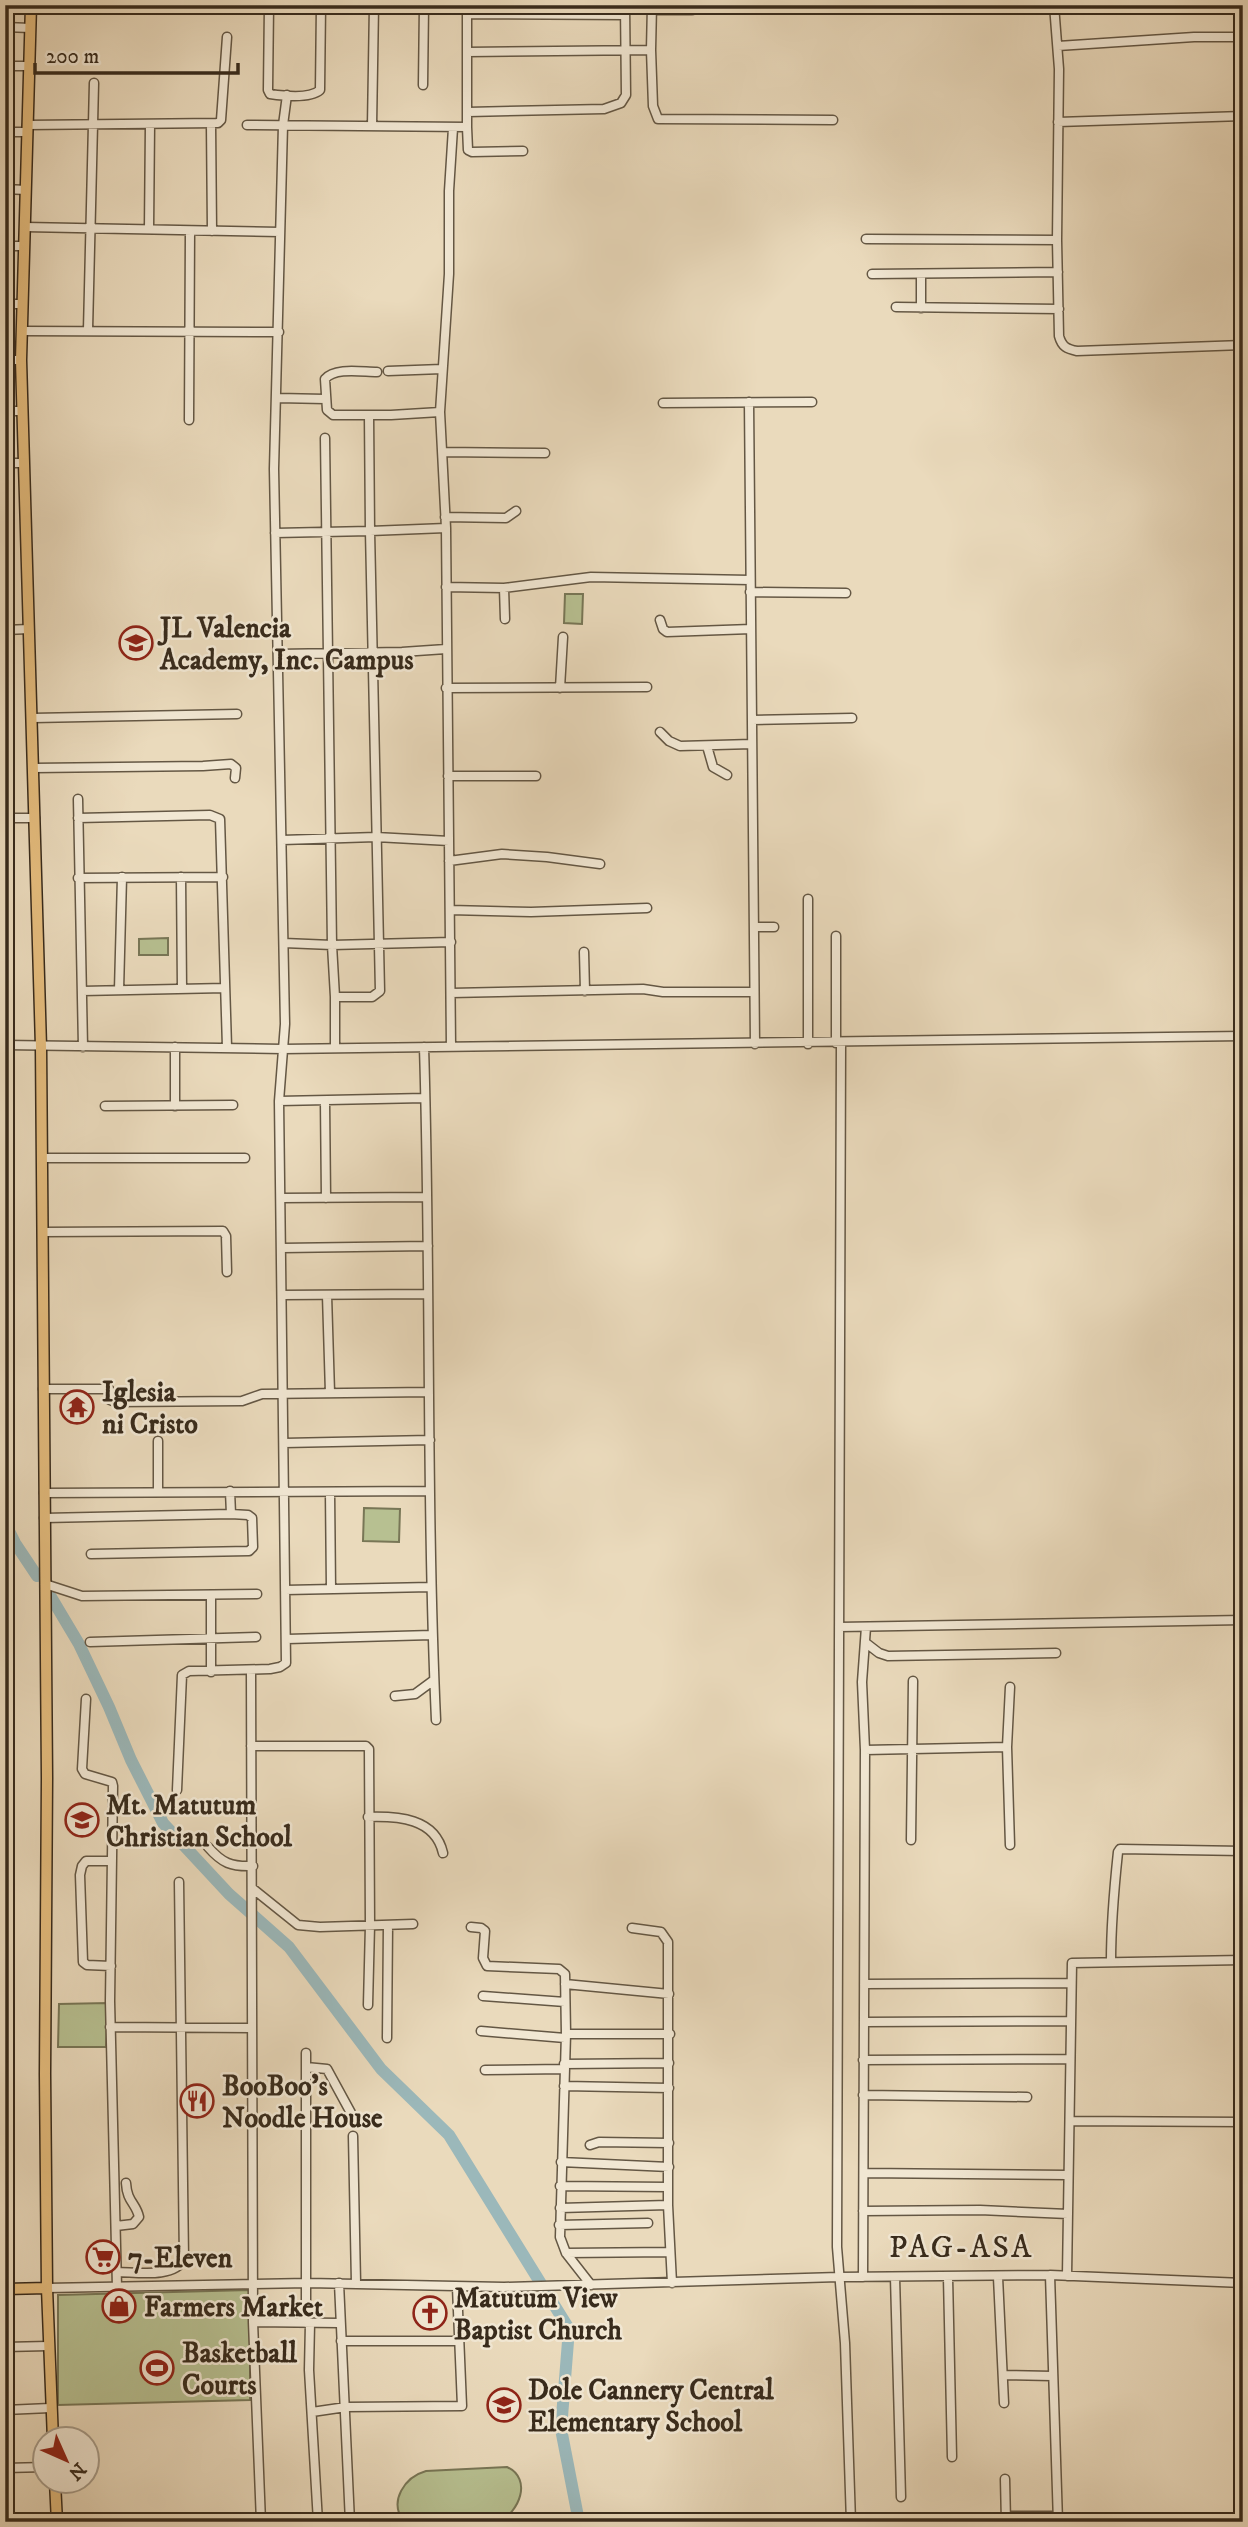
<svg xmlns="http://www.w3.org/2000/svg" width="1248" height="2527" viewBox="0 0 1248 2527" font-family="'IM FELL DW Pica',serif">
<rect width="100%" height="100%" fill="#eadabc"/>
<filter id="stains"><feTurbulence type="fractalNoise" baseFrequency=".00286" numOctaves="4"/><feColorMatrix values="0 0 0 0 .2 0 0 0 0 .09 0 0 0 0 .02 0 0 0 .5 -.17"/></filter>
<radialGradient id="worn" r=".72"><stop offset=".6" stop-color="#630" stop-opacity="0"/><stop offset="1" stop-color="#630" stop-opacity=".3"/></radialGradient>
<!-- green -->
<path fill="#b7c091" stroke="#787656" stroke-width="2" d="M 565,594 L 583,594 L 582,624 L 564,623 Z
M 168,938 L 168,955 L 139,955 L 139,939 Z
M 364,1508 L 400,1509 L 399,1542 L 363,1541 Z
M 108,2003 L 106,2047 L 58,2047 L 59,2004 Z
M 250,2290 L 250,2400 L 58,2405 L 58,2295 Z
M 507,2467 C 533,2479 519,2513 498,2522 L 404,2522 C 388,2501 405,2477 426,2471 Z"/>
<g fill="none" stroke-linecap="round" stroke-linejoin="round">
<!-- river -->
<path stroke="#9bb8ba" stroke-width="12" d="M 5,1523 L 15,1543 L 37,1576
M 51,1597 L 79,1644 L 109,1707 L 131,1760 L 163,1823 L 229,1894 L 289,1947 L 381,2069 L 449,2135 L 569,2329 L 561,2429 L 579,2522"/>
<defs>
<path id="minor" d="M 269,5 L 268,90 L 270,94 C 284,96 310,99 320,90 L 321,5
M 652,10 L 692,10
M 467,14 L 625,15
M 5,27 L 30,28
M 1058,46 L 1194,37 L 1243,37
M 651,50 L 652,5
M 467,52 L 651,50 L 653,106 L 658,119 L 833,120
M 5,66 L 29,66
M 423,85 L 424,5
M 468,112 L 604,109 L 621,103 L 626,95 L 625,5
M 1058,122 L 1243,116
M 211,124 L 212,231
M 27,125 L 218,123 L 221,120 L 227,37
M 247,125 L 467,127 L 467,5
M 372,126 L 374,5
M 467,127 L 468,150 L 472,152 L 523,151
M 5,132 L 27,132
M 5,189 L 26,190
M 25,227 L 280,232
M 149,229 L 150,124
M 866,239 L 1057,240 L 1059,69 L 1054,5
M 1057,240 L 1059,336 C 1062,347 1067,349 1077,351 L 1243,345
M 5,246 L 23,246
M 872,274 L 1058,272
M 5,304 L 22,304
M 896,307 L 1059,309
M 921,308 L 921,275
M 88,330 L 94,83
M 22,331 L 279,332
M 5,360 L 21,360
M 388,371 L 442,369
M 377,372 C 362,372 335,367 325,379 L 327,410 L 333,415 L 391,415 L 440,412
M 278,398 L 325,399
M 749,402 L 755,1044
M 663,403 L 812,402
M 5,411 L 22,411
M 369,415 L 370,531 L 446,528
M 189,420 L 190,231
M 325,438 L 332,945 L 335,997 L 335,1048
M 443,452 L 545,453
M 5,463 L 23,463
M 445,517 L 506,518 L 516,511
M 275,533 L 370,531 L 380,991 L 372,997 L 335,997
M 446,587 L 504,588 L 591,577 L 750,580
M 504,588 L 505,619
M 750,592 L 846,593
M 660,620 L 663,629 L 667,632 L 751,629
M 5,630 L 29,629
M 278,654 L 402,652 L 446,649
M 446,688 L 647,687
M 560,688 L 563,637
M 33,718 L 237,714
M 752,720 L 852,718
M 660,732 L 669,741 L 680,746 L 752,744
M 707,746 L 713,767 L 727,775
M 34,768 L 203,766 L 231,764 L 236,768 L 235,778
M 448,776 L 536,776
M 78,799 L 83,1047
M 5,818 L 35,818
M 78,818 L 210,815 L 220,819 L 227,1047
M 282,840 L 376,837 L 449,841
M 449,861 L 502,854 L 547,857 L 600,864
M 181,877 L 182,989
M 78,878 L 223,877
M 808,899 L 808,1044
M 450,910 L 531,912 L 647,908
M 754,927 L 774,927
M 284,943 L 332,945 L 451,942
M 584,952 L 585,991
M 119,990 L 122,877
M 82,991 L 225,988
M 451,993 L 643,989 L 663,992 L 754,992
M 836,1043 L 836,936
M 841,1043 L 837,2247 L 845,2343 L 851,2522
M 5,1045 L 283,1049 L 1243,1036
M 424,1047 C 431,1271 426,1496 436,1720
M 451,1047 L 446,528 L 440,412 L 449,274 L 449,191 L 453,128
M 279,1101 L 425,1098
M 325,1101 L 326,1198
M 105,1106 L 233,1105
M 175,1106 L 175,1047
M 43,1158 L 245,1158
M 281,1198 L 427,1197
M 43,1232 L 223,1231 L 226,1236 L 227,1272
M 282,1248 L 428,1246
M 282,1295 L 428,1294
M 327,1295 L 330,1393
M 43,1389 L 109,1389 L 110,1400 L 115,1402 L 242,1401 L 262,1394 L 429,1392
M 284,1443 L 430,1440
M 158,1492 L 158,1441
M 330,1492 L 331,1589
M 44,1493 L 429,1491
M 44,1518 L 231,1514
M 91,1554 L 249,1551 L 253,1547 L 252,1518 L 248,1515 L 231,1514 L 230,1491
M 45,1584 L 82,1596 L 257,1594
M 285,1590 L 431,1587
M 211,1595 L 211,1672
M 839,1627 L 1243,1620
M 287,1639 L 432,1635
M 90,1642 L 256,1637
M 866,1643 L 879,1653 L 888,1656 L 1056,1653
M 251,1670 L 253,2322 L 261,2522
M 395,1696 L 415,1694 L 434,1680
M 86,1699 L 82,1769 L 85,1774 L 112,1782 L 113,1786 L 110,2001 L 117,2287
M 251,1746 L 366,1746 L 369,1749 L 370,1925 L 368,2005
M 1007,1747 L 1010,1845
M 865,1750 L 1007,1747 L 1010,1687
M 177,1790 L 182,1675 L 189,1671 L 270,1669 L 280,1667 L 286,1663 L 279,1101 L 285,1024 L 274,469 L 283,125 L 287,95
M 368,1817 C 398,1816 435,1818 443,1853
M 911,1840 L 913,1681
M 208,1847 C 222,1863 231,1867 253,1866
M 252,1888 L 298,1925 L 320,1927 L 413,1924
M 471,1927 L 481,1928 L 485,1931 L 483,1958 L 487,1966 L 559,1969 L 565,1974 L 566,2034 L 560,2237 L 566,2253 L 591,2285
M 632,1928 L 661,1932 L 668,1942 L 668,2205 L 672,2283
M 1111,1961 C 1111,1923 1114,1890 1118,1852 L 1120,1849 L 1243,1851
M 111,1966 L 87,1965 L 83,1962 L 80,1875 L 82,1866 L 86,1861 L 112,1861
M 565,1984 L 669,1994
M 864,1984 L 1071,1983
M 483,1996 L 565,2002
M 864,2022 L 1070,2021
M 110,2027 L 251,2028
M 481,2031 L 565,2038
M 566,2034 L 670,2034
M 387,2038 L 388,1925
M 306,2053 L 306,2323
M 863,2060 L 1070,2059
M 564,2064 L 669,2063
M 306,2067 L 327,2069 L 351,2113
M 485,2070 L 564,2069
M 564,2086 L 669,2088
M 863,2095 L 1027,2097
M 1070,2121 L 1243,2122
M 353,2136 L 356,2283
M 590,2145 L 599,2142 L 669,2143
M 561,2162 L 669,2167
M 864,2173 L 1067,2175
M 560,2186 L 668,2187
M 560,2208 L 668,2205
M 863,2211 L 980,2210 L 1068,2214
M 559,2225 L 648,2223
M 116,2226 L 133,2224 L 139,2217 C 136,2203 127,2202 126,2183
M 566,2253 L 670,2252
M 117,2272 C 136,2272 174,2279 184,2259 L 179,1882
M 1050,2275 L 1058,2522
M 1067,2276 L 1072,1963 L 1243,1960
M 863,2277 L 865,1750 L 862,1682 L 866,1627
M 895,2277 L 901,2497
M 948,2277 L 952,2457
M 998,2277 L 1004,2403
M 339,2283 L 350,2522
M 47,2288 L 308,2283 L 504,2287 L 839,2277 L 1050,2275 L 1243,2283
M 253,2322 L 339,2323
M 310,2323 L 309,2370 L 318,2522
M 341,2341 L 458,2341
M 5,2347 L 48,2346
M 1003,2375 L 1052,2376
M 5,2410 L 50,2408
M 312,2412 L 346,2407 L 462,2406 L 457,2287
M 5,2468 L 46,2467
M 1005,2479 L 1006,2522
M 5,2506 L 6,2522
M 1006,2516 L 1057,2516"/>
<path id="major" d="M 31,5 L 21,360 L 41,1047 L 47,1778 L 45,2074 L 47,2288 L 53,2440
M 5,2289 L 47,2288
M 55,2482 L 57,2522"/>
</defs>
<!-- minor casing -->
<use href="#minor" stroke="#645744" stroke-width="11"/>
<!-- major casing -->
<use href="#major" stroke="#382b1c" stroke-width="13"/>
<!-- minor -->
<use href="#minor" stroke="#f1e7d3" stroke-width="8"/>
<!-- major -->
<use href="#major" stroke="#e5bd7e" stroke-width="10"/>
</g>
<!-- icons -->
<defs>
<symbol id="school-ring" viewBox="-11 -11 22 22"><circle r="9.5" fill="#f1e7d3" stroke="#8f2418" stroke-width="1.5"/><path d="M0-5L7-2L0 1L-7-2ZM-4 1L0 2.5L4 1V4Q0 6-4 4Z" fill="#8f2418"/></symbol>
<symbol id="temple-ring" viewBox="-11 -11 22 22"><circle r="9.5" fill="#f1e7d3" stroke="#8f2418" stroke-width="1.5"/><path d="M0-6L5-2H3V0L6.5 2.5H4V6H1.5V3h-3V6H-4V2.5H-6.5L-3 0V-2H-5Z" fill="#8f2418"/></symbol>
<symbol id="restaurant-ring" viewBox="-11 -11 22 22"><circle r="9.5" fill="#f1e7d3" stroke="#8f2418" stroke-width="1.5"/><path d="M-5-6h1v4h1v-4h1v4h1v-4h1v5L-1.5 .5V6h-2V.5L-5-1ZM5-6V6H3V1.5H1.5Q1.5-4 5-6Z" fill="#8f2418"/></symbol>
<symbol id="supermarket-ring" viewBox="-11 -11 22 22"><circle r="9.5" fill="#f1e7d3" stroke="#8f2418" stroke-width="1.5"/><path d="M-6-5.5h2.5l.6 2H6L4.5 2H-2.5L-4.4-4H-6ZM-1.5 3.2a1.3 1.3 0 1 0 .1 0ZM3 3.2a1.3 1.3 0 1 0 .1 0Z" fill="#8f2418"/></symbol>
<symbol id="shop-ring" viewBox="-11 -11 22 22"><circle r="9.5" fill="#f1e7d3" stroke="#8f2418" stroke-width="1.5"/><path d="M-5-2.5h2.3a2.7 3.5 0 0 1 5.4 0H5L5.5 6h-11ZM-1.5-2.5h3a1.5 2.3 0 0 0-3 0Z" fill="#8f2418"/></symbol>
<symbol id="church-ring" viewBox="-11 -11 22 22"><circle r="9.5" fill="#f1e7d3" stroke="#8f2418" stroke-width="1.5"/><path d="M-1.2-6h2.4v3.5h3.3v2.4h-3.3V6h-2.4V-.1h-3.3v-2.4h3.3Z" fill="#8f2418"/></symbol>
<symbol id="stadium-ring" viewBox="-11 -11 22 22"><circle r="9.5" fill="#f1e7d3" stroke="#8f2418" stroke-width="1.5"/><path d="M0-5a6.5 5 0 1 0 0 10a6.5 5 0 1 0 0-10ZM-3.5-1.8h7v3.6h-7Z" fill="#8f2418"/></symbol>
</defs>
<g fill-rule="evenodd">
<use href="#school-ring" x="117" y="624" width="38" height="38"/>
<use href="#temple-ring" x="58" y="1388" width="38" height="38"/>
<use href="#school-ring" x="63" y="1801" width="38" height="38"/>
<use href="#restaurant-ring" x="178" y="2082" width="38" height="38"/>
<use href="#supermarket-ring" x="84" y="2238" width="38" height="38"/>
<use href="#shop-ring" x="100" y="2287" width="38" height="38"/>
<use href="#church-ring" x="411" y="2294" width="38" height="38"/>
<use href="#stadium-ring" x="138" y="2349" width="38" height="38"/>
<use href="#school-ring" x="485" y="2386" width="38" height="38"/>
</g>
<g text-anchor="middle" stroke-width="5" stroke-linejoin="round" paint-order="stroke">
<!-- poi labels -->
<g font-size="28" font-weight="bold" fill="#382b1c" stroke="#f1e7d3" text-anchor="start">
<text x="160" y="637">JL Valencia<tspan x="160" dy="32">Academy, Inc. Campus</tspan></text>
<text x="102" y="1401">Iglesia<tspan x="102" dy="32">ni Cristo</tspan></text>
<text x="106" y="1814">Mt. Matutum<tspan x="106" dy="32">Christian School</tspan></text>
<text x="222" y="2095">BooBoo's<tspan x="222" dy="32">Noodle House</tspan></text>
<text x="128" y="2267">7-Eleven</text>
<text x="454" y="2307">Matutum View<tspan x="454" dy="32">Baptist Church</tspan></text>
<text x="144" y="2316">Farmers Market</text>
<text x="182" y="2362">Basketball<tspan x="182" dy="32">Courts</tspan></text>
<text x="528" y="2399">Dole Cannery Central<tspan x="528" dy="32">Elementary School</tspan></text>
</g>
<!-- quarter labels -->
<g font-size="32" letter-spacing="2" fill="#382b1c" stroke="#f1e7d3">
<text x="961" y="2257">PAG-ASA</text>
</g>
</g>
<!-- margin -->
<rect width="1248" height="2527" fill="none" stroke="#eadabc" stroke-width="28"/>
<rect x="7" y="7" width="1234" height="2513" fill="none" stroke="#382b1c" stroke-width="3.5"/>
<rect x="14" y="14" width="1220" height="2499" fill="none" stroke="#382b1c" stroke-width="2"/>
<!-- north arrow -->
<g transform="translate(66 2460) rotate(135)"><circle r="33" fill="#f1e7d3" stroke="#a79c8a" stroke-width="2"/>
<path d="M0-5L12 26L0 18L-12 26Z" fill="#8f2418"/>
<text y="-10" font-size="19" font-weight="bold" text-anchor="middle" fill="#382b1c">N</text>
</g>
<!-- scale -->
<path d="M35 63v10h203v-10" fill="none" stroke="#382b1c" stroke-width="3.5"/>
<text x="46" y="63" font-size="21" fill="#382b1c" stroke="#f1e7d3" stroke-width="5" paint-order="stroke">200 m</text>
<rect width="100%" height="100%" filter="url(#stains)"/>
<rect width="100%" height="100%" fill="url(#worn)"/>
</svg>
